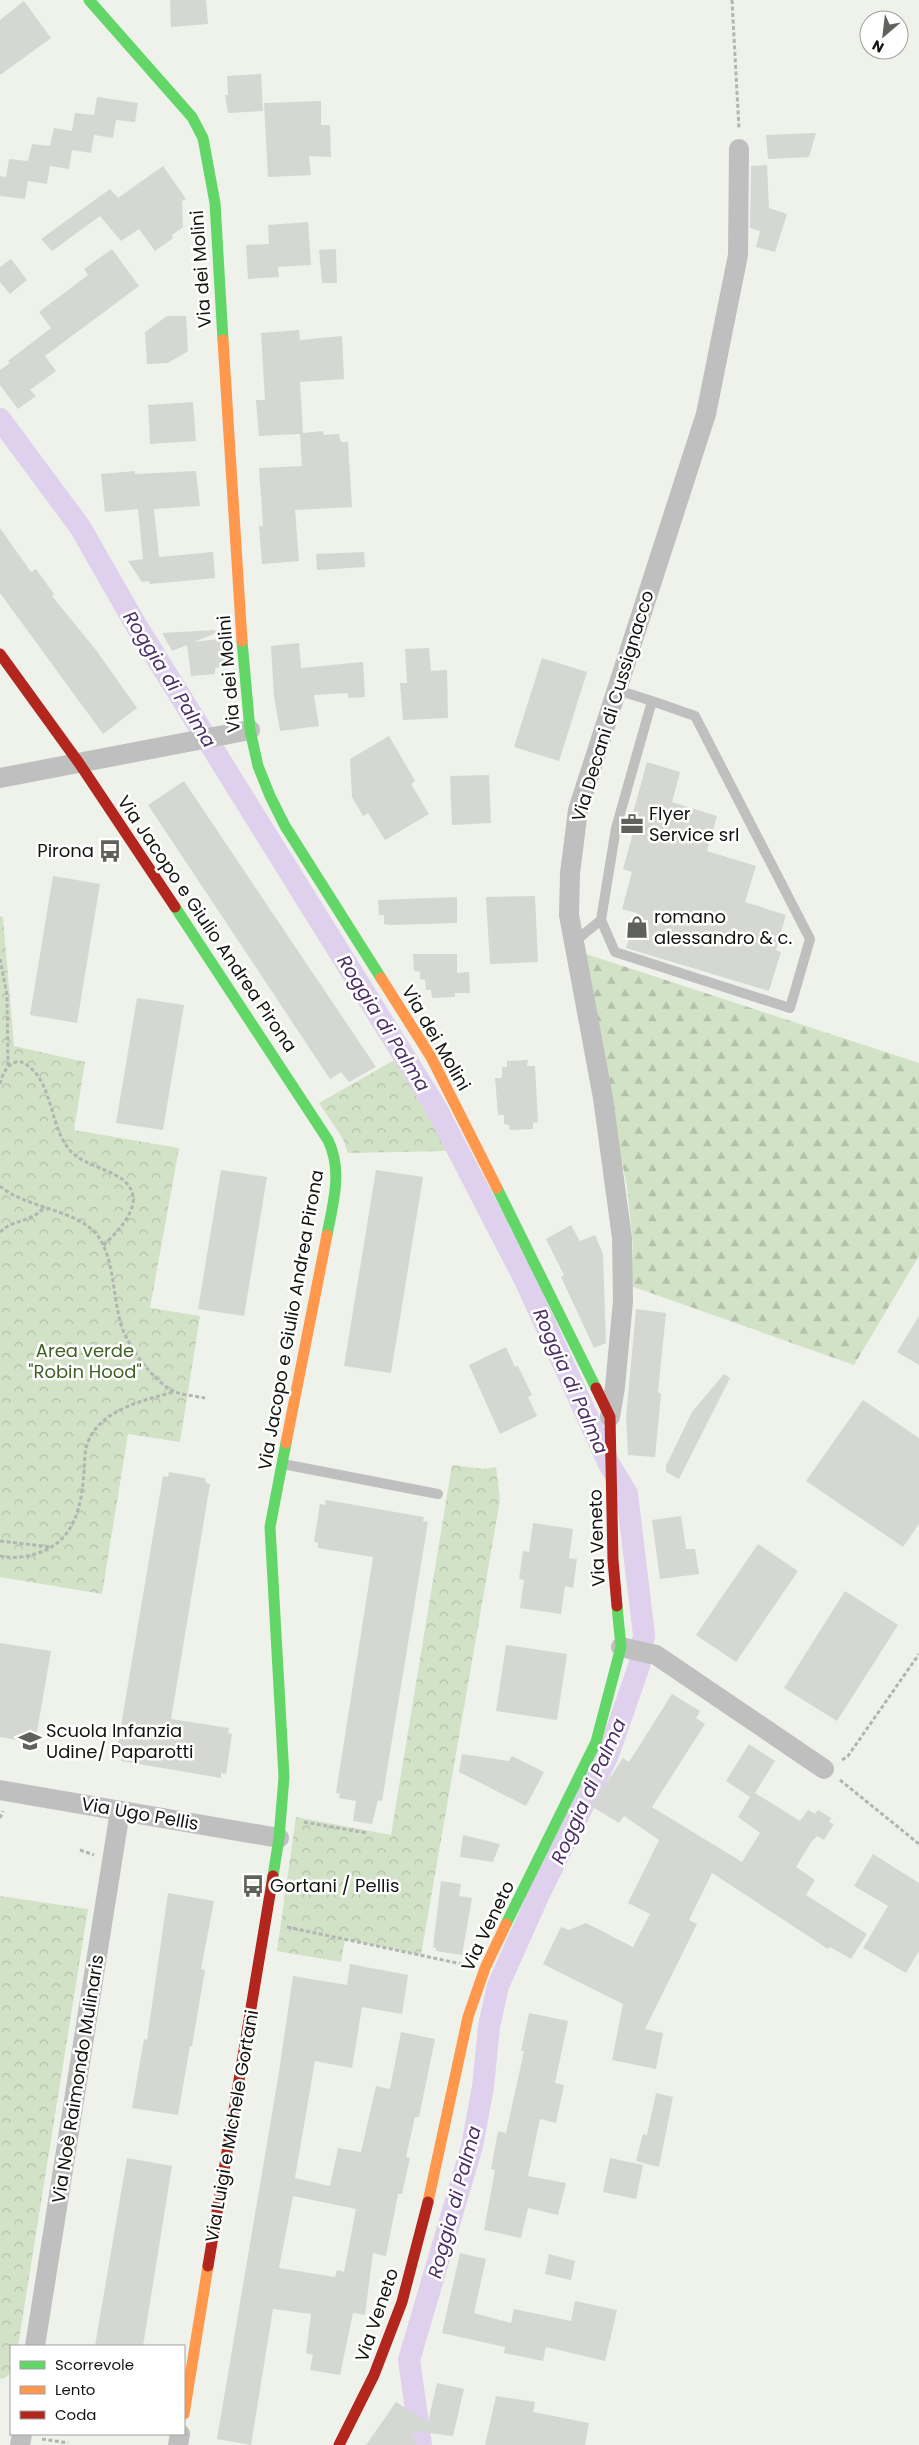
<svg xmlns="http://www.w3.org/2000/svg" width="919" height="2445" viewBox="0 0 919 2445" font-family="Poppins,sans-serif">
<defs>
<pattern id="forest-firs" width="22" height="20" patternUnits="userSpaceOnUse" patternTransform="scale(1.25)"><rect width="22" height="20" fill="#d2e2c7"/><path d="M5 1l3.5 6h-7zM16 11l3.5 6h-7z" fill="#b3c1aa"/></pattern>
<pattern id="park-crowns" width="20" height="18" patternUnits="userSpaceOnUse" patternTransform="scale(1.25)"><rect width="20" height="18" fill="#d2e2c7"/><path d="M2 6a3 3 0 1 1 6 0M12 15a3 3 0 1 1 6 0" fill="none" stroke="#b3c1aa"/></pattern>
</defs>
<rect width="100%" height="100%" fill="#eef2ea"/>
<!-- forest -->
<path fill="url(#forest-firs)" d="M 577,951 L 919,1063 L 919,1256 L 854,1365 L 631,1286 L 633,1245 L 627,1186 Z"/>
<!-- park -->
<path fill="url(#park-crowns)" d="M 0,916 L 3,917 L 14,1046 L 85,1062 L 74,1130 L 179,1148 L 150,1308 L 200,1316 L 180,1442 L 128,1434 L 102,1594 L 0,1577 Z
M 398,1058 L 422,1097 L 447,1151 L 348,1153 L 343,1139 L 319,1103 Z
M 452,1465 L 484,1469 L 496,1467 L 500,1500 L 421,1955 L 345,1939 L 341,1962 L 277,1951 L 296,1817 L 391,1835 Z
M 0,1896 L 88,1909 L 18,2346 L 11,2346 L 11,2372 L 5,2378 L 0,2379 Z"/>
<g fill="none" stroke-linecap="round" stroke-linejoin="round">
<!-- canal -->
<path stroke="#dfd0ee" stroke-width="22" d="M 0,419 L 80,527 L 136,625 L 435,1106 L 525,1280 L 609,1464 L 627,1494 L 644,1635 L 639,1666 L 608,1755 L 539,1894 L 498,1986 L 489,2026 L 483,2087 L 472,2146 L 409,2360 L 421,2445"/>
</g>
<!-- building -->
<path fill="#d5d8d2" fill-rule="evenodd" d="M 170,0 L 206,0 L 208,24 L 171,27 Z
M 24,1 L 51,38 L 0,75 L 0,20 Z
M 261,74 L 263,111 L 228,113 L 225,95 L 228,95 L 227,76 Z
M 97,97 L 138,103 L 135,122 L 116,120 L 113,138 L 94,135 L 91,153 L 72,150 L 69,169 L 50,166 L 47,184 L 28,181 L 25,199 L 0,196 L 0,176 L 6,177 L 9,159 L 28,161 L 32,144 L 50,146 L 54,128 L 72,131 L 75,113 L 94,115 Z
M 321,101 L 321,125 L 330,125 L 331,157 L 309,156 L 311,175 L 268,177 L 264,103 Z
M 816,133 L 809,157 L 768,159 L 766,135 Z
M 767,165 L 769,208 L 787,214 L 775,252 L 756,247 L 760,231 L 750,228 L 751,166 Z
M 163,166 L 186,199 L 182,201 L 183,227 L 172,235 L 173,238 L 155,251 L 139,229 L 121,241 L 100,216 L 52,251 L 41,239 L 110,189 L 118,198 Z
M 308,222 L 311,265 L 278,267 L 279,277 L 248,279 L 246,245 L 269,244 L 268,225 Z
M 112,249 L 139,286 L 45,356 L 56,371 L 30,390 L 36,396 L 18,409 L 0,385 L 0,370 L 10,363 L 8,361 L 51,328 L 39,312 L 88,275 L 84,269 Z
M 336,249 L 337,283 L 322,283 L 319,250 Z
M 11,259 L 27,280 L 10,294 L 0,282 L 0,267 Z
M 167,316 L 186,316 L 188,351 L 168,363 L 147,364 L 145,332 Z
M 299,330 L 300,340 L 342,336 L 344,379 L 300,382 L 303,433 L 323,431 L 324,435 L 339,434 L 341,442 L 348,442 L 352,507 L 295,510 L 299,561 L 262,564 L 259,526 L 263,526 L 259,468 L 302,466 L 300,434 L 259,436 L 256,400 L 265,400 L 261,333 Z
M 193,402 L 196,441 L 150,444 L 148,405 Z
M 135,471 L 135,474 L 196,471 L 200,506 L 154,509 L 159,557 L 213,552 L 215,578 L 150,584 L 149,581 L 142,582 L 128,561 L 143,559 L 138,509 L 105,512 L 101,474 Z
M 0,528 L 31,572 L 36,569 L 54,594 L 52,596 L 96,650 L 137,708 L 103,734 L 0,593 Z
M 364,552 L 365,567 L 317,570 L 316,554 Z
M 215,630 L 216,633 L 194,642 L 226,638 L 228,666 L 215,668 L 215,674 L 191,676 L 187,645 L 172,651 L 162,633 Z
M 299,643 L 301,668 L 363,662 L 365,697 L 348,698 L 348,693 L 314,695 L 319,726 L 280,731 L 274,697 L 271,646 Z
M 429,648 L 431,671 L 447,670 L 448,718 L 403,720 L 400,683 L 407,683 L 405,649 Z
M 542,658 L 587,672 L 559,761 L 514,747 Z
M 389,736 L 415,781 L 411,784 L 429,814 L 385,840 L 368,813 L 363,816 L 352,797 L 350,759 Z
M 647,762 L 680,772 L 672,802 L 717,816 L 707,851 L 756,866 L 745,902 L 786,915 L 776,950 L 781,952 L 769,991 L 626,948 L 637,913 L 622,909 L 632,872 L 623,869 L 633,833 L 628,831 Z
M 489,775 L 491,823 L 452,825 L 450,776 Z
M 184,781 L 302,957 L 376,1067 L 349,1082 L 341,1072 L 330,1079 L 148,805 Z
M 53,876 L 100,884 L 77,1023 L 30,1015 Z
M 535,896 L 538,962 L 490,964 L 486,897 Z
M 457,897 L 457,923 L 390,925 L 384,924 L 384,915 L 379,915 L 378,900 Z
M 413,954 L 457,954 L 457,973 L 469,972 L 470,993 L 455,993 L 455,997 L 432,998 L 431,990 L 426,990 L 425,980 L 420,979 L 420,972 L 414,971 Z
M 137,998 L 184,1005 L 163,1130 L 116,1123 Z
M 528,1060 L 527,1066 L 535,1066 L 538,1122 L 533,1123 L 533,1129 L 510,1130 L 509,1125 L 504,1124 L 504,1115 L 498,1115 L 495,1078 L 502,1078 L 502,1067 L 507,1067 L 507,1061 Z
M 221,1170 L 267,1177 L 244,1316 L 198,1309 Z
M 376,1170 L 423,1177 L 391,1373 L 344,1366 Z
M 571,1225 L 580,1241 L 595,1235 L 603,1254 L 606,1343 L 594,1348 L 561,1277 L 564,1275 L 546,1239 Z
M 636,1309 L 666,1313 L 658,1392 L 661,1394 L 655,1457 L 628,1455 L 626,1417 Z
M 919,1316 L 919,1365 L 897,1352 Z
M 506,1347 L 515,1367 L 518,1366 L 532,1395 L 528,1397 L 537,1416 L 500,1434 L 469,1365 Z
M 724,1374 L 730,1378 L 679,1479 L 666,1472 L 666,1466 L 692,1412 Z
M 863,1400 L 919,1438 L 919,1524 L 903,1547 L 806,1481 Z
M 169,1472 L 205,1478 L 206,1483 L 210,1484 L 171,1719 L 229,1728 L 228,1733 L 232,1734 L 226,1774 L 221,1773 L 221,1778 L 121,1761 L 121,1757 L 116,1756 L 163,1476 L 168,1477 Z
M 326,1500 L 424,1517 L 423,1521 L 428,1522 L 382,1801 L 378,1800 L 372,1824 L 353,1821 L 356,1801 L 339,1798 L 340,1794 L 336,1793 L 373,1557 L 318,1548 L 318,1543 L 314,1542 L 320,1504 L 325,1505 Z
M 681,1516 L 686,1549 L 695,1549 L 699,1574 L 660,1579 L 652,1520 Z
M 533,1523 L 573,1529 L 569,1558 L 577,1559 L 573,1588 L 565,1586 L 561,1614 L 520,1608 L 524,1580 L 519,1579 L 523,1551 L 529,1552 Z
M 758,1544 L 798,1571 L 736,1662 L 696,1635 Z
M 845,1591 L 898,1625 L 837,1721 L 784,1688 Z
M 0,1643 L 51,1651 L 35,1743 L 0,1737 Z
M 506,1645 L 567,1654 L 557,1720 L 496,1711 Z
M 672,1694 L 700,1711 L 696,1718 L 705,1724 L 652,1807 L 742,1862 L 760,1833 L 738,1817 L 750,1797 L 726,1781 L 749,1744 L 775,1761 L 755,1793 L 800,1821 L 808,1810 L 815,1814 L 818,1810 L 831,1818 L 829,1822 L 834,1824 L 824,1840 L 817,1836 L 812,1841 L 796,1867 L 815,1880 L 806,1895 L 867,1934 L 851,1959 L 830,1947 L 828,1949 L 712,1873 L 689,1920 L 697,1924 L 645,2029 L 663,2033 L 656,2069 L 612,2060 L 623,2004 L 543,1964 L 561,1927 L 569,1930 L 586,1923 L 633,1947 L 650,1914 L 628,1903 L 659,1840 L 624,1816 L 619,1823 L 591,1806 L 623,1758 L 629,1762 Z
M 462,1754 L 509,1761 L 512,1756 L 544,1772 L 526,1806 L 459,1772 Z
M 463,1835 L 500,1844 L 493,1862 L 460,1857 Z
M 873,1854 L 919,1883 L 919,1951 L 906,1973 L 863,1948 L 888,1906 L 854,1886 Z
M 441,1881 L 461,1884 L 459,1896 L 472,1898 L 462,1955 L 436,1951 L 436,1948 L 433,1947 Z
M 168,1893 L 214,1901 L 201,1969 L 205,1970 L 192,2046 L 190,2046 L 178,2115 L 132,2108 L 144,2039 L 147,2040 Z
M 350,1964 L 408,1975 L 402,2014 L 362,2007 L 352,2068 L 315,2061 L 295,2178 L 330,2186 L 338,2148 L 361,2152 L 376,2086 L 390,2089 L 401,2032 L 435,2039 L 419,2117 L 415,2117 L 406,2157 L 410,2158 L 402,2194 L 398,2194 L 386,2256 L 373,2253 L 365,2315 L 353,2313 L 340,2375 L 310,2370 L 313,2355 L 306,2353 L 311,2314 L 273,2309 L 251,2445 L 217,2439 L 279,2072 L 293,1976 L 347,1985 ZM 293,2196 L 356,2209 L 344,2272 L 337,2270 L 335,2277 L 279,2268 Z
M 529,2013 L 568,2021 L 555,2083 L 564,2085 L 556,2123 L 540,2119 L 528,2176 L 566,2183 L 558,2215 L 528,2208 L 521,2238 L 484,2230 L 495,2170 L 491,2169 L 498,2131 L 506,2133 L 524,2051 L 521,2051 Z
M 656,2093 L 673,2097 L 659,2167 L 636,2161 L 643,2134 L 647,2135 Z
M 127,2158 L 172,2166 L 143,2346 L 95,2346 Z
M 610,2158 L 643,2165 L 636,2199 L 603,2192 Z
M 460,2253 L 486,2259 L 474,2313 L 511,2323 L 514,2309 L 571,2321 L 575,2301 L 617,2310 L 605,2361 L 546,2347 L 543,2361 L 504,2353 L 505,2347 L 442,2333 Z
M 549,2254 L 575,2261 L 571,2280 L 545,2274 Z
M 437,2383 L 464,2389 L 453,2436 L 413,2431 L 415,2445 L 366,2445 L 396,2402 L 428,2422 Z
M 496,2396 L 535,2402 L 533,2412 L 589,2423 L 585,2445 L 485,2445 Z"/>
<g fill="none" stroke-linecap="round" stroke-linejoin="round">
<!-- path -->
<path stroke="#b3b5b3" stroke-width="3" stroke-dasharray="4 2.5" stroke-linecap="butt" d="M 732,0 L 739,129
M 0,959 L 7,995 L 8,1066
M 0,1084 C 3,1072 7,1064 19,1061 C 53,1074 48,1122 68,1148 C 84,1170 129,1169 133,1196 C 136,1214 114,1235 102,1247
M 0,1186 C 26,1209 81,1209 100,1239 C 114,1263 113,1294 120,1321 C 125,1343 153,1382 175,1392 C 184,1395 195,1396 205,1398
M 0,1232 C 15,1218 28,1224 44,1208
M 0,1541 L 51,1547
M 0,1556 C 13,1559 28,1557 41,1552 C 75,1540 82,1504 84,1471 C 85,1457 84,1447 92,1434 C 108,1408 147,1399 174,1392
M 842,1760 L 848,1756 L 919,1654
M 840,1780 L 919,1844
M 0,1818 L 3,1811
M 304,1822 L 367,1833
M 80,1850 L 94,1855
M 287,1927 L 462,1964
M 42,2439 L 68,2443"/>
<!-- lane -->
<path stroke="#bfbfc0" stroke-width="10" d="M 601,920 L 615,952 L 790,1008 L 810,939 L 695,716 L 652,701
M 573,943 L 601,920 L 616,828 L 652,701 L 617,690
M 283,1464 L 438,1494"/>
<!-- street -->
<path stroke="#bfbfc0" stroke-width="20" d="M 0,778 L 250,730
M 610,1417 L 615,1387 L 623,1301 L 622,1238 L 603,1098 L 569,915 L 570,873 L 578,810 L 706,414 L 738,255 L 739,149
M 621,1647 L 656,1655 L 824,1769
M 0,1790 L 279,1838
M 35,2346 L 120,1811
M 20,2445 L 22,2434
M 178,2445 L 180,2434"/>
<!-- fast -->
<path stroke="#63d668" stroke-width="11" d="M 89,0 L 192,117 L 203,138 L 215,203 L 223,340
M 242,641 L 250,730 L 258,766 L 270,796 L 285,826 L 381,978
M 175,907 L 328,1140 C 343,1171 333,1203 327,1235
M 497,1188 L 596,1388
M 273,1876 L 279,1838 L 284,1777 L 270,1527 L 286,1443
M 506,1924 L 596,1742 L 621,1647 L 617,1606"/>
<!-- slow -->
<path stroke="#ff974d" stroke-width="11" d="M 223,340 L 242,641
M 381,978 L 431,1057 L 497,1188
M 286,1443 L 327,1235
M 428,2202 L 468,2017 L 485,1968 L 506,1924
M 184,2414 L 208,2266"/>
<!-- jam -->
<path stroke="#b3261e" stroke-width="11" d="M 0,654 L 79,763 L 175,907
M 596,1388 L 610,1417 L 613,1560 L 617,1606
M 208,2266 L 273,1876
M 339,2445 L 374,2375 L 402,2302 L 428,2202"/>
</g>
<!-- icons -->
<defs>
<symbol id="office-bare" viewBox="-9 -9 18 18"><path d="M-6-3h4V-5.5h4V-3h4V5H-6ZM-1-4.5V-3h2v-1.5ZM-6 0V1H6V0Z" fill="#5f625c" stroke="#fff" stroke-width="2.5" paint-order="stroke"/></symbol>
<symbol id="bus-bare" viewBox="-9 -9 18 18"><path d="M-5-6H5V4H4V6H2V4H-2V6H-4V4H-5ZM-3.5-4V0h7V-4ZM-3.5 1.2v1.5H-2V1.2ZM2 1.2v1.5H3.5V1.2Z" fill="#5f625c" stroke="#fff" stroke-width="2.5" paint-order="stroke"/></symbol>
<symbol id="shop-bare" viewBox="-9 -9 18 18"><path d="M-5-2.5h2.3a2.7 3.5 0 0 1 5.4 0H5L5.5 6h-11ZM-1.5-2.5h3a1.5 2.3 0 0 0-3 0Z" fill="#5f625c" stroke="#fff" stroke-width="2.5" paint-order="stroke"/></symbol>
<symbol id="school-bare" viewBox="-9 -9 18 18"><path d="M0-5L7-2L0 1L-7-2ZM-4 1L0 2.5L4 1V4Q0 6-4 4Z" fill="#5f625c" stroke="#fff" stroke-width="2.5" paint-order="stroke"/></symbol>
</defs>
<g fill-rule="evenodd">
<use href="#office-bare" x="616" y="808" width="32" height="32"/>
<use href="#bus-bare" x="94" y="835" width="32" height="32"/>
<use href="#shop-bare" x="621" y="911" width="32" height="32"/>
<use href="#school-bare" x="14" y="1725" width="32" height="32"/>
<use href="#bus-bare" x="237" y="1870" width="32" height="32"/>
</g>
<g text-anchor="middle" stroke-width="5" stroke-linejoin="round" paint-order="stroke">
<!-- street labels -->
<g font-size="18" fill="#121510" stroke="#fff">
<text transform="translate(201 269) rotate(-94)" y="6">Via dei Molini</text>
<text transform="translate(229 674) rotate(-95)" y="6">Via dei Molini</text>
<text transform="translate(613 706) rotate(-73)" y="6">Via Decani di Cussignacco</text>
<text transform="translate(207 924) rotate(56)" y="6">Via Jacopo e Giulio Andrea Pirona</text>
<text transform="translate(436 1038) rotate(60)" y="6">Via dei Molini</text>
<text transform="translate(291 1320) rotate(-80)" y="6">Via Jacopo e Giulio Andrea Pirona</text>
<text transform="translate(597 1538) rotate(-92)" y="6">Via Veneto</text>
<text transform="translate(140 1814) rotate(10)" y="6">Via Ugo Pellis</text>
<text transform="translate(488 1926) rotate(-64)" y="6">Via Veneto</text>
<text transform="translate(78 2079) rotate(-81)" y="6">Via Noè Raimondo Mulinaris</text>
<text transform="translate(232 2126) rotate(-80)" y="6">Via Luigi e Michele Gortani</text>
<text transform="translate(377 2315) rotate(-71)" y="6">Via Veneto</text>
</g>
<!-- poi labels -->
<g font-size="18" fill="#121510" stroke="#fff" text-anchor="start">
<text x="649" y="820">Flyer<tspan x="649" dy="21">Service srl</tspan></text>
<text x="94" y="857" text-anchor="end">Pirona</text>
<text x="654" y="923">romano<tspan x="654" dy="21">alessandro &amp; c.</tspan></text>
<text x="46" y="1737">Scuola Infanzia<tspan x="46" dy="21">Udine/ Paparotti</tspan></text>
<text x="270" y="1892">Gortani / Pellis</text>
</g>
<!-- park labels -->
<g font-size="18" fill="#406024" stroke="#fff">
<text x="85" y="1357">Area verde<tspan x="85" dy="21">"Robin Hood"</tspan></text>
</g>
<!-- water labels -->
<g font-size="19" font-style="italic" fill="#4e3067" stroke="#fff">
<text transform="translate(170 679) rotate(58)" y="7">Roggia di Palma</text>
<text transform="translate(384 1023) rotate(58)" y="7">Roggia di Palma</text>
<text transform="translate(571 1381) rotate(66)" y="7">Roggia di Palma</text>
<text transform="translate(588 1791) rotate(-66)" y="7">Roggia di Palma</text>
<text transform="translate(454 2202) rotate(-75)" y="7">Roggia di Palma</text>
</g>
</g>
<!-- legend -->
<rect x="10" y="2345" width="175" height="90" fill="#ffffff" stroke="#a0a19f"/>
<rect x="20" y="2361" width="25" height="8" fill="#63d668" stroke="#a0a19f"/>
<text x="55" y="2370" font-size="15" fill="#121510">Scorrevole</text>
<rect x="20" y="2386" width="25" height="8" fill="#ff974d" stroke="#a0a19f"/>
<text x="55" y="2395" font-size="15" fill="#121510">Lento</text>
<rect x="20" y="2411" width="25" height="8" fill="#b3261e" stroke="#a0a19f"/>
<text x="55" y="2420" font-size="15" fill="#121510">Coda</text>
<!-- north arrow -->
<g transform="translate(884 35) rotate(208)"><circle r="24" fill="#ffffff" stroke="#a0a19f"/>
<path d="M0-4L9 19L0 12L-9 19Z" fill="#5f625c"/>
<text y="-8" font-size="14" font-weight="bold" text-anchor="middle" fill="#121510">N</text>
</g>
</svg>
